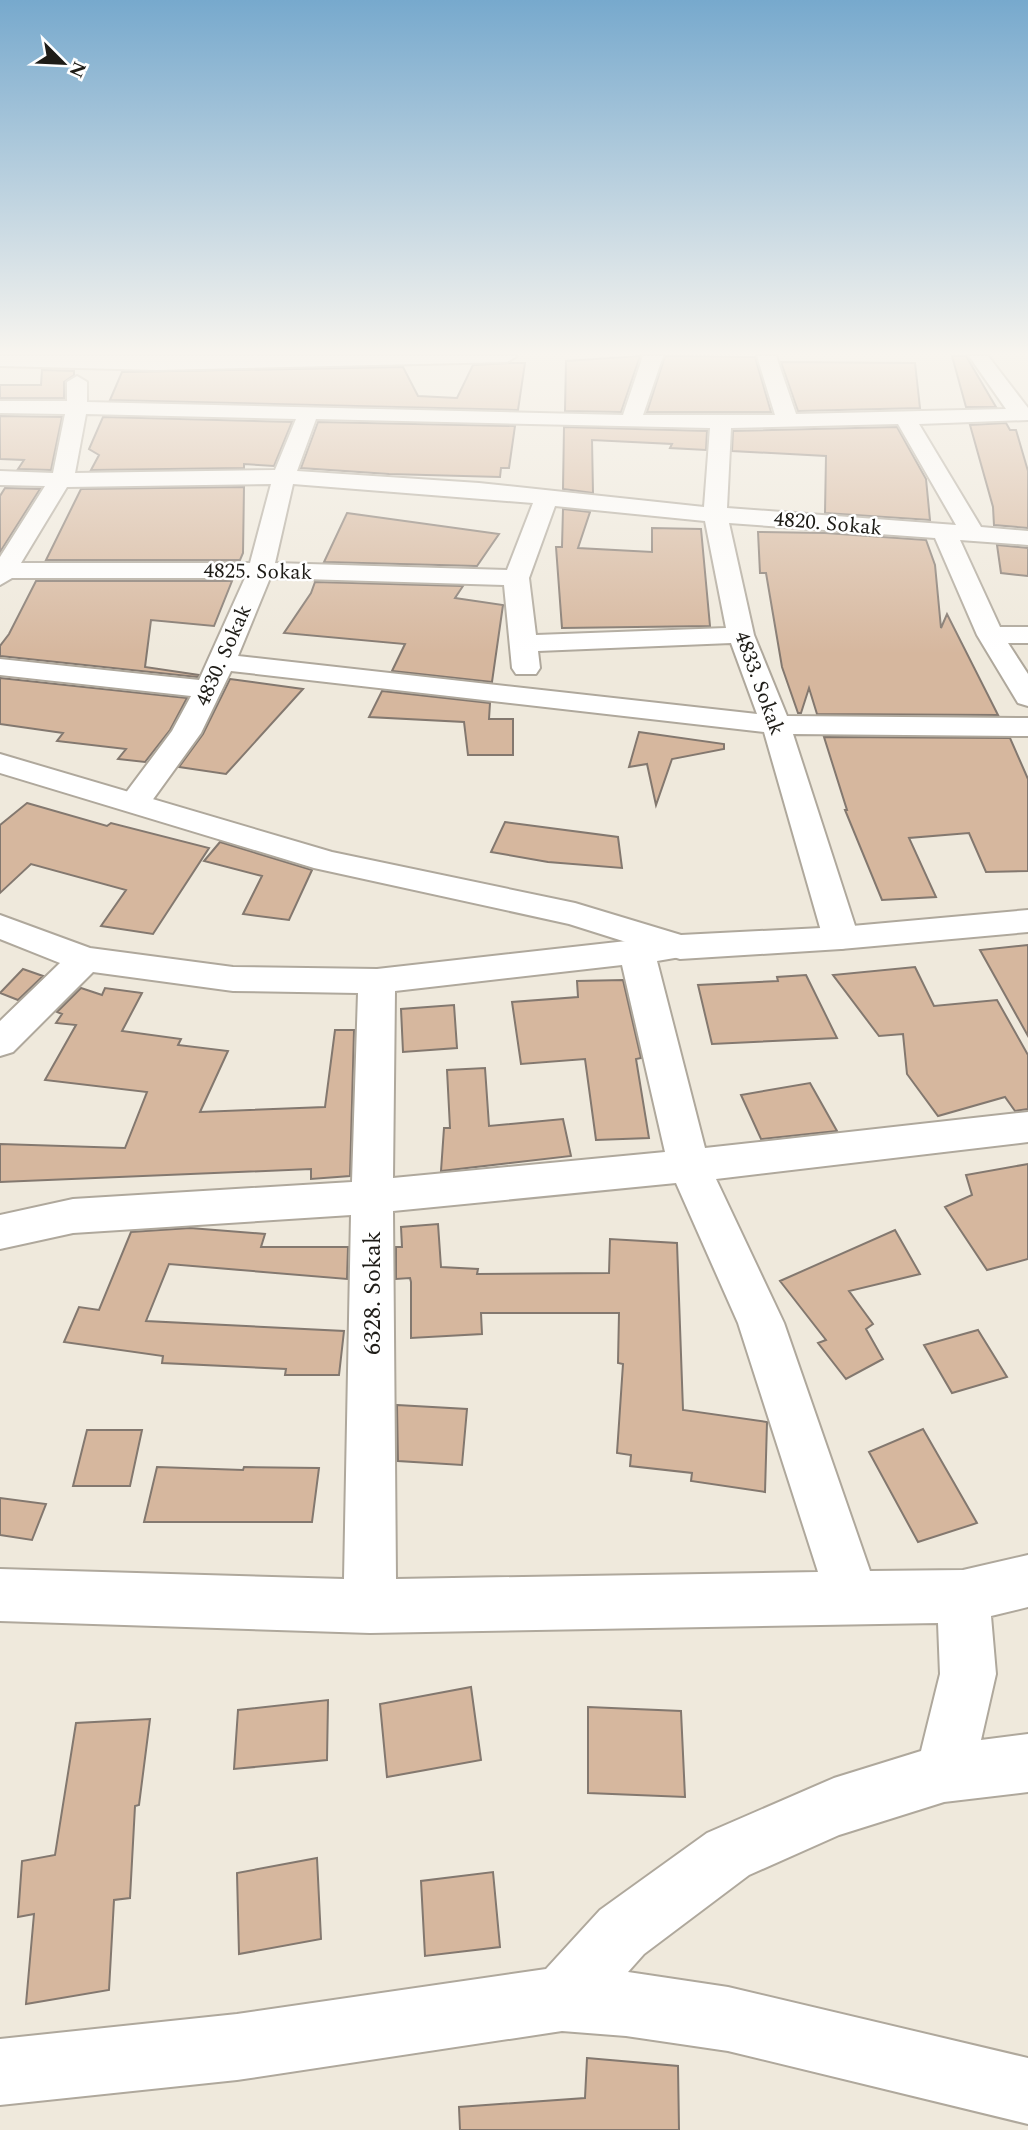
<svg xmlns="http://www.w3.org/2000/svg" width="1028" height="2130" viewBox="0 0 1028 2130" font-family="Spectral,serif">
<rect width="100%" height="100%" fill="#efe9dc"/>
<!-- building -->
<path fill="#d6b79e" stroke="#83786f" stroke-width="2" d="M 640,356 L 621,412 L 565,411 L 566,361 Z
M 665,356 L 755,357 L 771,412 L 647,412 Z
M 952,356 L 966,356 L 996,407 L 966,407 Z
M 781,362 L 915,363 L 920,408 L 798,411 Z
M 511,363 L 525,363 L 518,410 L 110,400 L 122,372 L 403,367 L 418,396 L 457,398 L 473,365 Z
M 42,370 L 74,371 L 74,375 L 64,382 L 64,398 L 0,398 L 0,385 L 41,385 Z
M 0,416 L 62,417 L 51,470 L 18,469 L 24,460 L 0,459 Z
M 103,417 L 292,422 L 274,466 L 244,464 L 244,468 L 91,470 L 99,455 L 89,449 Z
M 318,422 L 515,426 L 509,468 L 501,468 L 500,477 L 389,474 L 301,468 Z
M 1006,423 L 1010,430 L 1016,430 L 1028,471 L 1028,528 L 994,525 L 993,507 L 970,425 Z
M 564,427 L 707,431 L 706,450 L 670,448 L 672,444 L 592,440 L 593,493 L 563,489 Z
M 897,427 L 926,479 L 930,520 L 825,513 L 826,456 L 732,451 L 733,431 Z
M 244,487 L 243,553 L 240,560 L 46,560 L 81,489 Z
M 5,488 L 40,489 L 0,552 L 0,496 Z
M 563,509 L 590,512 L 578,548 L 652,552 L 652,528 L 701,529 L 710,626 L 562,628 L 556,547 L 562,547 Z
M 347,513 L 499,534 L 477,566 L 324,562 Z
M 758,532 L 825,533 L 926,540 L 935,565 L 941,628 L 947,614 L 998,715 L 817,714 L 809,688 L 801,713 L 798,713 L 782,667 L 766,573 L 760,573 Z
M 997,545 L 1028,548 L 1028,576 L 1001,573 Z
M 36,581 L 232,581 L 214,626 L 151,620 L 145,667 L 199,675 L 197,677 L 0,656 L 0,646 L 9,634 Z
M 315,582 L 463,586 L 455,598 L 503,605 L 492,682 L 392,671 L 405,644 L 284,633 L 311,593 Z
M 0,678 L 187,698 L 170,730 L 145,762 L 118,759 L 126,749 L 57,741 L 63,733 L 0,724 Z
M 230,679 L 303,689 L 226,774 L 179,767 L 203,734 Z
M 382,691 L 490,703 L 489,719 L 513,719 L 513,755 L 468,755 L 464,722 L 369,717 Z
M 639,732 L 724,744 L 724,749 L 672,759 L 656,805 L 647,764 L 629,767 Z
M 824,737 L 1010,738 L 1028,779 L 1028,871 L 986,872 L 969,833 L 909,838 L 936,897 L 882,900 L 845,810 L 847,810 Z
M 27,803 L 107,826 L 111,823 L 209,848 L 153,934 L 101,926 L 126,890 L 31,864 L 0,893 L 0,825 Z
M 505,822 L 618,837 L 622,868 L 548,862 L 491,852 Z
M 220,842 L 312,870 L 289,920 L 243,914 L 262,876 L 204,861 Z
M 1028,945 L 1028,1036 L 980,950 Z
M 915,967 L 934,1006 L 997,1000 L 1028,1055 L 1028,1109 L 1015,1111 L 1005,1097 L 938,1116 L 907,1074 L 903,1034 L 879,1036 L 833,975 Z
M 23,969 L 43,976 L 18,1000 L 0,993 Z
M 806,975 L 837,1038 L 712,1044 L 698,985 L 778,981 L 777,977 Z
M 623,980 L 641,1058 L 636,1059 L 649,1138 L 596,1140 L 585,1059 L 521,1064 L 512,1002 L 578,997 L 577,981 Z
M 81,988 L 102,995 L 105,988 L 142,993 L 122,1031 L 181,1039 L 178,1045 L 228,1051 L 200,1112 L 325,1107 L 335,1030 L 354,1030 L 350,1176 L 311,1179 L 311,1169 L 0,1182 L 0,1144 L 125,1148 L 147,1092 L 45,1080 L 76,1025 L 56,1023 L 62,1014 L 57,1012 Z
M 454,1005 L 457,1048 L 403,1052 L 401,1009 Z
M 485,1068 L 489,1126 L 563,1119 L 571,1156 L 441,1171 L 444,1128 L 450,1128 L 447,1070 Z
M 810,1083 L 837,1131 L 761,1139 L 741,1095 Z
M 1028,1164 L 1028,1259 L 987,1270 L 945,1207 L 972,1195 L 966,1175 Z
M 438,1224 L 441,1267 L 478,1269 L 477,1274 L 609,1273 L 610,1239 L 677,1243 L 683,1410 L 767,1422 L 765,1492 L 691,1481 L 692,1473 L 630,1466 L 631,1455 L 617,1453 L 623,1364 L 618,1363 L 619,1313 L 481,1313 L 482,1334 L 411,1338 L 411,1282 L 410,1278 L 396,1279 L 396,1247 L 402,1247 L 401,1227 Z
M 190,1228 L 265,1234 L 261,1247 L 348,1247 L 347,1279 L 169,1264 L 146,1321 L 344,1331 L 339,1375 L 285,1375 L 286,1369 L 162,1363 L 163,1356 L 64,1342 L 79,1307 L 99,1310 L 131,1232 Z
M 895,1230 L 920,1274 L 849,1291 L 873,1324 L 866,1329 L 883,1359 L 846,1379 L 818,1343 L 826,1340 L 780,1281 Z
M 978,1330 L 1007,1377 L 952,1393 L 924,1345 Z
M 397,1405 L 467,1409 L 462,1465 L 398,1461 Z
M 923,1429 L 977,1523 L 918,1542 L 869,1452 Z
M 87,1430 L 142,1430 L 130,1486 L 73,1486 Z
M 157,1467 L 243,1470 L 244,1467 L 319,1468 L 312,1522 L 144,1522 Z
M 0,1498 L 46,1504 L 32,1540 L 0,1535 Z
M 471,1687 L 481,1760 L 387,1777 L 380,1704 Z
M 328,1700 L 327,1760 L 234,1769 L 238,1710 Z
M 588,1707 L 681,1711 L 685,1797 L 588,1793 Z
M 150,1719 L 139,1805 L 135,1806 L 130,1898 L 114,1900 L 109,1990 L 26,2004 L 34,1914 L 18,1917 L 22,1861 L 55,1855 L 76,1723 Z
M 317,1858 L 321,1939 L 239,1954 L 237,1873 Z
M 493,1872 L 500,1947 L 425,1956 L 421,1881 Z
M 587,2058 L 678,2066 L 679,2130 L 460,2130 L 459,2107 L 585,2098 Z"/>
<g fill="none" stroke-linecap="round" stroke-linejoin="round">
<defs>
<path id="minor" d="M 0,356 L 517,356 L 507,362 L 157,370 L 0,366 Z
M 643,356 L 663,356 L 643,415 L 775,415 L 757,356 L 776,356 L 796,414 L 1006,409 L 969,356 L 988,356 L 1028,408 L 1028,420 L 919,424 L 981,527 L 1028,531 L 1028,545 L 960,540 L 1000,627 L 1028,627 L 1028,643 L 1008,643 L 1028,674 L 1028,706 L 1018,703 L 977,635 L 935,538 L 729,523 L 754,635 L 787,716 L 1028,718 L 1028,736 L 793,734 L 859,938 L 853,946 L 841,949 L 829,946 L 823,938 L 764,732 L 231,671 L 201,733 L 146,809 L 135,811 L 124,809 L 119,802 L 172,731 L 191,696 L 0,675 L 0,659 L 199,680 L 245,578 L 12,578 L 0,585 L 0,557 L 45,486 L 0,485 L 0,471 L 53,473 L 65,414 L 0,413 L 0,401 L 67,401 L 67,382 L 77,376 L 87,382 L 87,402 L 623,415 ZM 86,414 L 296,419 L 275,470 L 75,473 ZM 316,419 L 710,428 L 704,507 L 479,483 L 297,471 ZM 898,424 L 956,525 L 727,508 L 731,428 ZM 271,484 L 250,563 L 21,563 L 67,487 ZM 293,484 L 533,503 L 507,570 L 275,563 ZM 555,506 L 705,521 L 726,628 L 536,635 L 529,578 ZM 270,578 L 504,585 L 512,668 L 516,674 L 536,674 L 540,668 L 538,651 L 731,643 L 757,714 L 238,656 Z
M 0,915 L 90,948 L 233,967 L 377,969 L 680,935 L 692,939 L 698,947 L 692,955 L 657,961 L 705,1148 L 1028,1112 L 1028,1142 L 716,1179 L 784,1323 L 870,1571 L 963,1570 L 1028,1555 L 1028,1607 L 991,1616 L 996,1674 L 981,1740 L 1028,1734 L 1028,1792 L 944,1802 L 839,1835 L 749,1875 L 644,1954 L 628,1972 L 728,1987 L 1028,2058 L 1028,2124 L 728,2051 L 626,2036 L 562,2031 L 237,2080 L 0,2105 L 0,2039 L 237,2014 L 546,1969 L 600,1910 L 707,1833 L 834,1778 L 921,1751 L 940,1674 L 938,1623 L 370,1633 L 0,1621 L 0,1569 L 344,1579 L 351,1215 L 73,1233 L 0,1249 L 0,1215 L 73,1199 L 352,1182 L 358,993 L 233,991 L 93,972 L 13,1052 L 0,1056 L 0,1021 L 60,963 L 0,939 ZM 622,965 L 665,1152 L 393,1178 L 395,991 ZM 676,1183 L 738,1323 L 818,1572 L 396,1579 L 393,1211 Z"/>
<path id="tertiary" d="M 0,754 L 332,852 L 575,903 L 681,935 L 841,927 L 1028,910 L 1028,932 L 841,949 L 680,959 L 569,924 L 314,868 L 0,773 Z"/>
</defs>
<!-- minor casing -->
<use href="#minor" stroke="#afa89c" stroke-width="4"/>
<!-- tertiary casing -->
<use href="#tertiary" stroke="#afa89c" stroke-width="4"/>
<!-- minor -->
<use href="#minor" fill="#fff" fill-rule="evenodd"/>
<!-- tertiary -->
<use href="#tertiary" fill="#fff" fill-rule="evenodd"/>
</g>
<!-- sky -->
<linearGradient id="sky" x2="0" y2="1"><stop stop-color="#77a9cd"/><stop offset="0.54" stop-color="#f8f5ef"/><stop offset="1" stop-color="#f8f5ef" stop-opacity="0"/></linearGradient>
<rect width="1028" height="654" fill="url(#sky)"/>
<g text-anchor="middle" stroke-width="5" stroke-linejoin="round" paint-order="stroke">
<!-- far-street labels -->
<g font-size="21" fill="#1e1c17" stroke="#fff">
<text transform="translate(828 523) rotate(5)" y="7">4820. Sokak</text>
<text transform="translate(258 571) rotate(1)" y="7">4825. Sokak</text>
<text transform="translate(223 655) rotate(-66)" y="7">4830. Sokak</text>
<text transform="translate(760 683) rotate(70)" y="7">4833. Sokak</text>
</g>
<!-- street labels -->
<g font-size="24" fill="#1e1c17" stroke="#fff">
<text transform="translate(372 1293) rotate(-90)" y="8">6328. Sokak</text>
</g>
</g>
<!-- north arrow -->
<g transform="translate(63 63) rotate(114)" stroke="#ffffff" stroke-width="5" paint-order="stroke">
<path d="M0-5L12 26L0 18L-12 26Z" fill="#1e1c17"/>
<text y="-10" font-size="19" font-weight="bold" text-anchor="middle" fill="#1e1c17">N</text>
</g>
</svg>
